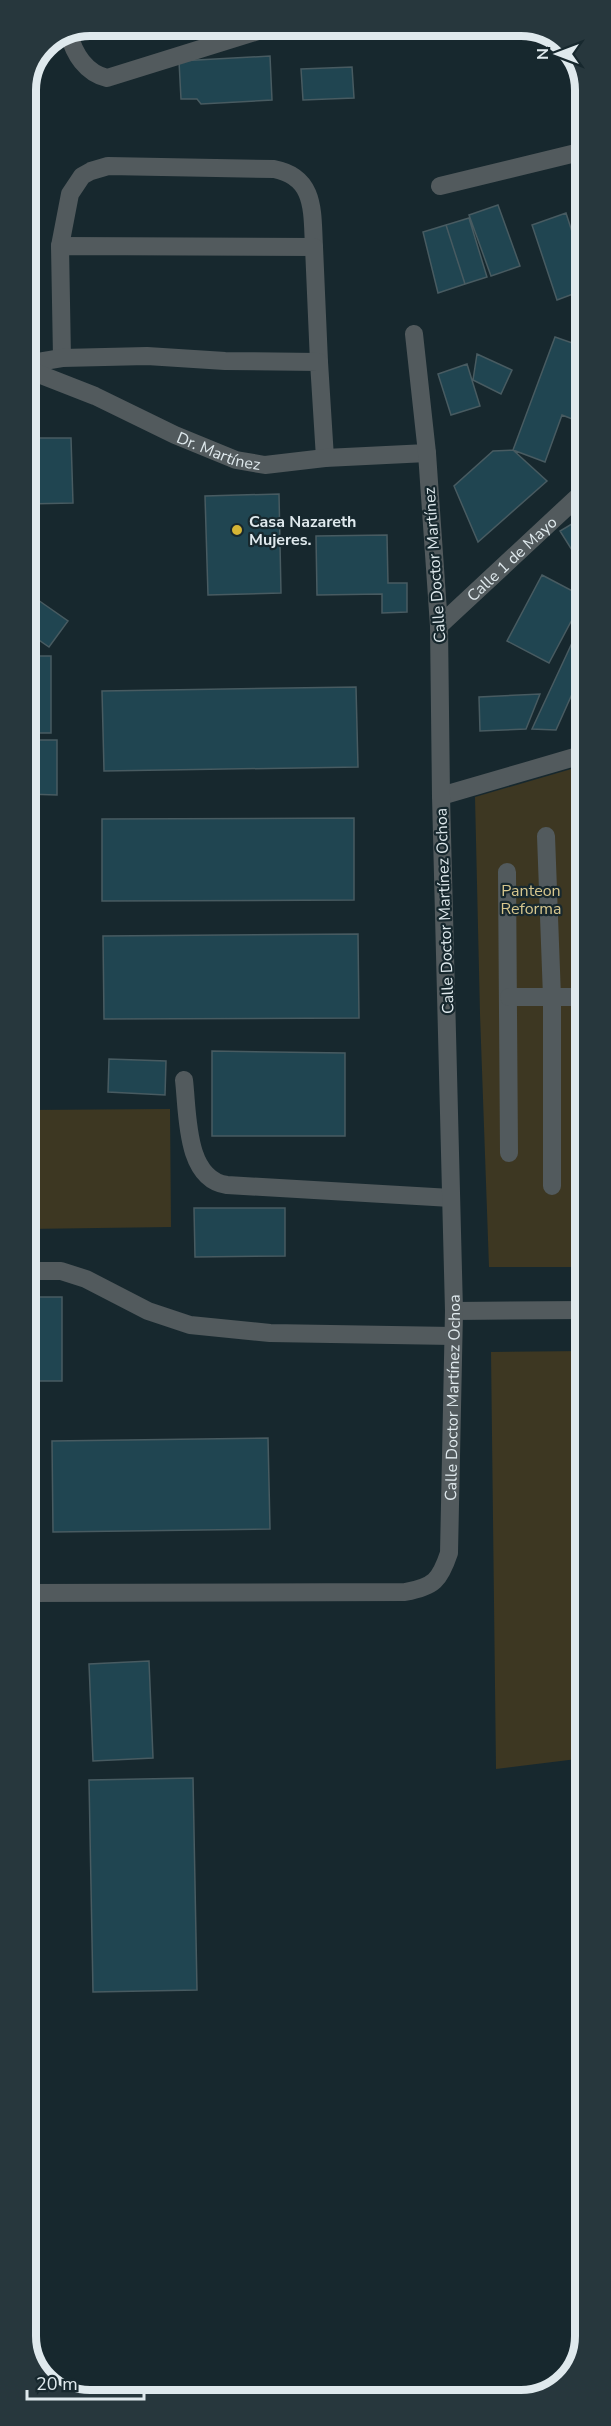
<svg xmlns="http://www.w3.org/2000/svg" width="611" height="2426" viewBox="0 0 611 2426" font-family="'Nunito Sans',sans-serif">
<rect width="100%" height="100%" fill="#17282e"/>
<!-- green -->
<path fill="#3d3722" d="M 585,765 L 585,1267 L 489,1267 L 480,1014 L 475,797 Z
M 170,1109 L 171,1227 L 26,1229 L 26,1110 Z
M 585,1351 L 585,1758 L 496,1769 L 491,1352 Z"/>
<!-- building -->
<path fill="#204551" stroke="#485b61" stroke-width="1.5" d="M 149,26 L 171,26 L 151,32 Z
M 270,56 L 272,100 L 201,104 L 197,99 L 181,99 L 179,61 Z
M 352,67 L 354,98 L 303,100 L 301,69 Z
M 584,200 L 584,235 L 573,205 Z
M 498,205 L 520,266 L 491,276 L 469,215 Z
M 566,213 L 584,269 L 584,290 L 557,300 L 532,225 Z
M 469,218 L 487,277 L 465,284 L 446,225 Z
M 446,225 L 465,284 L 438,293 L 423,232 Z
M 580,316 L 584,316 L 584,340 L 572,334 Z
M 555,337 L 584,347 L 585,424 L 562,415 L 545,462 L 513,450 Z
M 477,354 L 512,370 L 501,394 L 473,380 Z
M 467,364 L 480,406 L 451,415 L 438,374 Z
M 26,438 L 71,438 L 73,503 L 26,504 Z
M 513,450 L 547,481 L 478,542 L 454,486 L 493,451 Z
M 279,494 L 281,593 L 208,595 L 205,496 Z
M 585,516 L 585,571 L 560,531 Z
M 387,535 L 388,583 L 407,583 L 407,612 L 382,613 L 382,594 L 317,595 L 316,536 Z
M 542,575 L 584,597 L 549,663 L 507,641 Z
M 38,600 L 68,621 L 49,647 L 26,631 L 26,618 Z
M 585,615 L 585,697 L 573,692 L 556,730 L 532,729 Z
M 26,656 L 51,656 L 51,733 L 26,733 Z
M 356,687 L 358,767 L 104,771 L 102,691 Z
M 540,694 L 526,729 L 480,731 L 479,697 Z
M 26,740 L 57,740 L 57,795 L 26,794 Z
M 354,818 L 354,900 L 102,901 L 102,819 Z
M 358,934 L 359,1018 L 104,1019 L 103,936 Z
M 212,1051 L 345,1053 L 345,1136 L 212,1136 Z
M 109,1059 L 166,1061 L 165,1095 L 108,1092 Z
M 194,1208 L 285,1208 L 285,1256 L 195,1257 Z
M 26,1297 L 62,1297 L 62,1381 L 26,1381 Z
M 26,1425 L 36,1425 L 35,1505 L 26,1505 Z
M 268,1438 L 270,1529 L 53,1532 L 52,1441 Z
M 149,1661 L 153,1758 L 93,1761 L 89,1664 Z
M 193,1778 L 197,1990 L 93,1992 L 89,1780 Z"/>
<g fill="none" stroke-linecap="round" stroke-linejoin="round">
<!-- lane -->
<g stroke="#525a5d" stroke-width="18">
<path d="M 60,246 L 70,194 L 82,176 L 91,171 L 108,166 L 274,169 C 316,177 312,212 314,247"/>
<path d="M 62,358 L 60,246 L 314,247 L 319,362"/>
<path d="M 26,364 L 62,358 L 147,356 L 225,361 L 319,362 L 325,458"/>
<path id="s1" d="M 26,369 L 95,396 L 175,435 L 236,460 L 265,465 L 325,458 L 427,453"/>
<path d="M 546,836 L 552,997 L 552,1186"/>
<path d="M 507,872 L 509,1153"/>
<path d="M 509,997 L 585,997"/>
<path d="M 184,1080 C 188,1114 185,1179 227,1185 L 451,1198"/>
<path d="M 26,1271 L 61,1271 L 86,1279 L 148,1311 L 190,1325 L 270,1333 L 453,1336"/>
</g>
<!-- street -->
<g stroke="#525a5d" stroke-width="18">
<path d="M 69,34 C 74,54 86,73 107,78 L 274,26"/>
<path d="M 440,186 L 584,151"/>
<path id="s2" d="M 439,626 L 585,490"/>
<path d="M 441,796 L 585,754"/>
<path d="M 454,1311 L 585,1310"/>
<path id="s3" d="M 26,1593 L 405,1592 C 434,1587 440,1580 449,1553 L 454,1311 L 441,796 L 439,626 L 427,453 L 414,334"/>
</g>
</g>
<!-- markers -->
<circle fill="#d5b535" stroke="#17282e" stroke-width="2" cx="237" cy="530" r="6"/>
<g text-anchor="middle" stroke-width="4.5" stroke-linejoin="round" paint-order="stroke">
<!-- street labels -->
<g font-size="16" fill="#dfe9ed" stroke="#17282e">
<text dy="6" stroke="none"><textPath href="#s1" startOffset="210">Dr. Martínez</textPath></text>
<text dy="6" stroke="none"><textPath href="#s2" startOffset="99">Calle 1 de Mayo</textPath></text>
<text transform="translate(434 565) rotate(-94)" y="6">Calle Doctor Martínez</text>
<text transform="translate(444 911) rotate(-92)" y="6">Calle Doctor Martínez Ochoa</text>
<text dy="6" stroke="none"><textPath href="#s3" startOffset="598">Calle Doctor Martínez Ochoa</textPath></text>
</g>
<!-- poi labels -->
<g font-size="16" font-weight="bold" fill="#dfe9ed" stroke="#17282e" text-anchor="start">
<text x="249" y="527">Casa Nazareth<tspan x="249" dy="18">Mujeres.</tspan></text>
</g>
<!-- park labels -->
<g font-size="16" fill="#d7c78e" stroke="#17282e">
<text x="531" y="896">Panteon<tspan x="531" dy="18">Reforma</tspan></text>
</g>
</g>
<!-- crop -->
<path d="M0 0H611V2426H0ZM90 36H521A54 54 0 0 1 575 90V2336A54 54 0 0 1 521 2390H90A54 54 0 0 1 36 2336V90A54 54 0 0 1 90 36Z" fill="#27373d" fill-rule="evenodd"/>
<path fill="none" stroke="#dfe9ed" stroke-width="8" d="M90 36H521A54 54 0 0 1 575 90V2336A54 54 0 0 1 521 2390H90A54 54 0 0 1 36 2336V90A54 54 0 0 1 90 36Z"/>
<!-- north arrow -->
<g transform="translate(557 54) rotate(270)" stroke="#17282e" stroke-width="4.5" paint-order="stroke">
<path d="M0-4.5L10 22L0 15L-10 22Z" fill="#dfe9ed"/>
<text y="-9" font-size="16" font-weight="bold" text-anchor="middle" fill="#dfe9ed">N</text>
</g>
<!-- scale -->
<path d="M27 2390v9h117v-9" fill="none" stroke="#dfe9ed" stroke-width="3"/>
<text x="36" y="2390" font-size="18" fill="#dfe9ed" stroke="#17282e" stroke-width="4.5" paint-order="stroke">20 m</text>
</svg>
